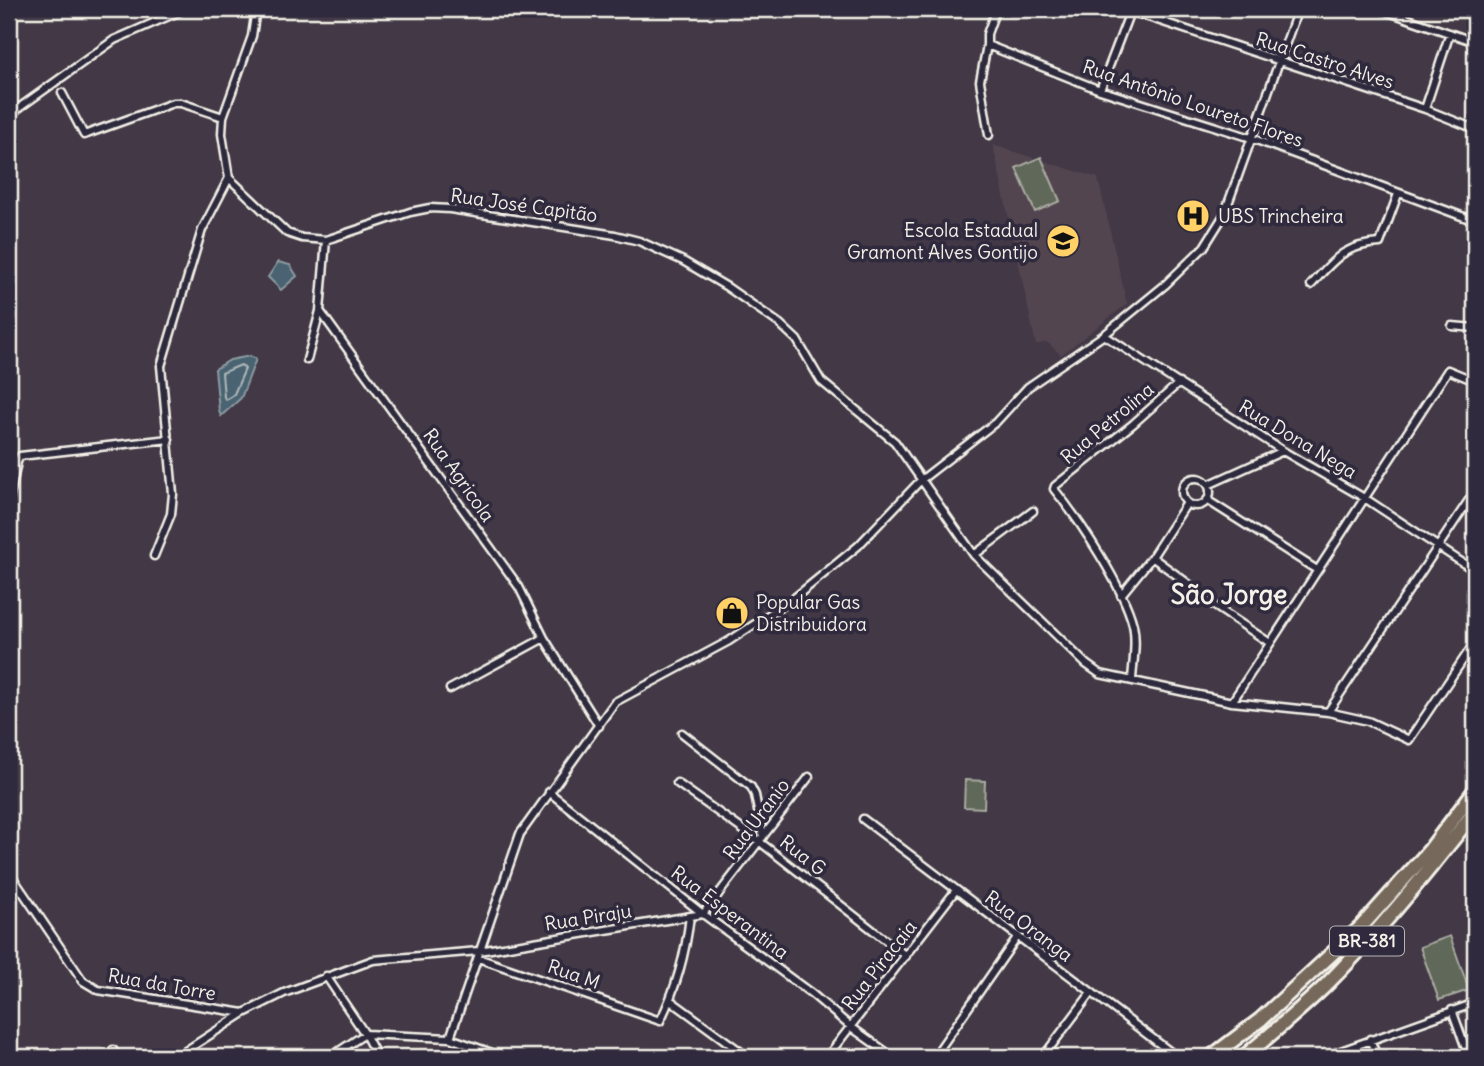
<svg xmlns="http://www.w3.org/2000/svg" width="1484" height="1066" viewBox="0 0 1484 1066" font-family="Delius,sans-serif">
<rect width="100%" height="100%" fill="#423846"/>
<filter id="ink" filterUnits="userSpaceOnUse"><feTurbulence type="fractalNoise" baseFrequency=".0143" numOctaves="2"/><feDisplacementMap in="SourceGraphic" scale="14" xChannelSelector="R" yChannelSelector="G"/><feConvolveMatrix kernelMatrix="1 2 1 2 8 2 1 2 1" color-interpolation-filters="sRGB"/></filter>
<g filter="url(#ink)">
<!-- built -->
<path fill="#524550" d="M 993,145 L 1098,178 L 1127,304 L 1061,355 L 1047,342 L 1036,345 Z"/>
<!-- green -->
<path fill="#60675a" stroke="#aaaca1" stroke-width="2" d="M 1041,157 L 1060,201 L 1035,212 L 1016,168 Z
M 965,780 L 985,781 L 984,808 L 964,807 Z
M 1450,936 L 1469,990 L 1439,1000 L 1420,947 Z"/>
<!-- water -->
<path fill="#4a6372" stroke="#8e9ca1" stroke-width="2" d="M 278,262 L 290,265 L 297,276 L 281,290 L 268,277 Z
M 250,356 L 256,359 L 241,398 L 221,416 L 219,411 L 215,369 L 230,360 Z"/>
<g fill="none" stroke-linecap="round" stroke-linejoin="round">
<!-- shore -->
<path stroke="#b0b8b9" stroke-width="2" d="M 241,365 L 245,369 L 234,394 L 226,400 L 224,397 L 222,373 Z"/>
<defs>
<path id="street" d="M 256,9 L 252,36 L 223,117 L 222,134 L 229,178 L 287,233 L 302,238 L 326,240 L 410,212 L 430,208 L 450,209 L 615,235 L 639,241 L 683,261 L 727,287 L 780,324 L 797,340 L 821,381 L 895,442 L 974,555 L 1086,664 L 1100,674 L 1232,702 L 1328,712 L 1368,721 L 1409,740 L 1475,642
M 1124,9 L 1425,109 L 1475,129
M 1380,9 L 1475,42
M 987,45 L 987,34 L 996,9
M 1100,90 L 1131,9
M 62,93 L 84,135 L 173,103 L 181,103 L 223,117
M 1425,109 L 1450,33
M 9,115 L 114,40 L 185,9
M 989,135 L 980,81 L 987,45 L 1100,90 L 1251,138 L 1475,221
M 326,240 L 320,311 L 519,587 L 544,638 L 599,726
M 1311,285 C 1334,260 1343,245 1380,243 L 1398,194
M 1452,326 L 1475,328
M 1104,335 L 1283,451 L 1366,499 L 1475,571
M 307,360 L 320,311
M1182 492a14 14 0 1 1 28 0a14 14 0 1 1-28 0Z
M 1208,485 L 1283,451
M 1207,500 L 1317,570
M 9,502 L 17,462 L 20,456 L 169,439
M 974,555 L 1033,511
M 154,556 L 171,514 L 173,494 L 161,366 L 202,230 L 229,178
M 1152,557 L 1190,585
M 1121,595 L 1152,557 L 1187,503
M 1207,601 L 1270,643
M 1132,680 C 1133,663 1137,642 1133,625 C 1123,586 1080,521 1054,489 L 1055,486 L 1133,424 L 1179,383
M 450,689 L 544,638
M 1232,702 L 1448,370 L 1475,381
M 1328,712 L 1475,491
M 682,733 L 751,787 L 755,795 L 763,837
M 677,783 L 760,842 L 906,956
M 549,792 L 703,914 L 812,994 L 851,1027 L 893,1057
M 863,819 L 1177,1057
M 9,872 L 83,981 L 98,990 L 244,1013
M 478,958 L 660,1021 C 676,989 686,951 690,916
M 326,976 L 365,1034 L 377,1057
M 670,1000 L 748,1057
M 1452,1010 L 1469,1057
M 450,1038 L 520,834 L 615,702 L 729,641 L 793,599 L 858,546 L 921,480 L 996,422 L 1028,387 L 1104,335 L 1165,285 L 1204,247 L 1224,215 L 1298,9
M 1370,1039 L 1377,1057
M 113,1050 L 118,1057
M 176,1057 L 244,1013 L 284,993 L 373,960 L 479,951 L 703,914 L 809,777
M 330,1057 L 365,1034 L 450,1038 L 503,1057
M 827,1057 L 956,890
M 934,1057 L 1018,936
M 1043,1057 L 1091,993
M 1324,1057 L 1475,1003"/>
<path id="highway" d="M 1211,1057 L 1260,1020 L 1361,927 L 1429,851 L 1475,790
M 1244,1057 C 1271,1034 1299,1011 1325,986 C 1380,931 1428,872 1475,811"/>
</defs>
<!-- street casing -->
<use href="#street" stroke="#f4f1e8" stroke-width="11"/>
<!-- highway casing -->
<use href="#highway" stroke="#f4f1e8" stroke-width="18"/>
<!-- street -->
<use href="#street" stroke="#2f2a3d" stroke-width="6"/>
<!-- highway -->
<use href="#highway" stroke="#76695c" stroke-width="12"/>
</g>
</g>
<!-- icons -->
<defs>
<symbol id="hospital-disc" viewBox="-11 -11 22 22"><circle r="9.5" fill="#ffd166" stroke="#2f2a3d"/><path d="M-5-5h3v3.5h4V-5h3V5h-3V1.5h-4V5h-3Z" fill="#111"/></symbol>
<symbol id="school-disc" viewBox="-11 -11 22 22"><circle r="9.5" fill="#ffd166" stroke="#2f2a3d"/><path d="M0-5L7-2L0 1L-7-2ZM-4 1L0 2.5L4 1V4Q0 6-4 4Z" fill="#111"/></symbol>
<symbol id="shop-disc" viewBox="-11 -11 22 22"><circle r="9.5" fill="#ffd166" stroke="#2f2a3d"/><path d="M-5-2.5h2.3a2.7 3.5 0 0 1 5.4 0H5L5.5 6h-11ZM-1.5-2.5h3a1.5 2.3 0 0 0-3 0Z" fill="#111"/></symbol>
</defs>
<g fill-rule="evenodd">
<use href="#hospital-disc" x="1174" y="197" width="38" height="38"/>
<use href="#school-disc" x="1044" y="222" width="38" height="38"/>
<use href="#shop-disc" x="713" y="594" width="38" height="38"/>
</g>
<g text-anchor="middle" stroke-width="7" stroke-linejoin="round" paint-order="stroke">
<!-- shield labels -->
<rect fill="#2f2a3d" stroke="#b9b5b5" stroke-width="2" x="1330" y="926.5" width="74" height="29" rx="5"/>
<g font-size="18" font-weight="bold" fill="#f4f1e8">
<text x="1367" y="947">BR-381</text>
</g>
<!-- street labels -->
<g font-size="19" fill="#f4f1e8" stroke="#2f2a3d">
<text transform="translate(1325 60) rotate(18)" y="7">Rua Castro Alves</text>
<text transform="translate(1193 103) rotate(19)" y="7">Rua Antônio Loureto Flores</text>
<text transform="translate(524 205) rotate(8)" y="7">Rua José Capitão</text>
<text transform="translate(1107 423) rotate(-40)" y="7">Rua Petrolina</text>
<text transform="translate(1298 439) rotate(31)" y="7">Rua Dona Nega</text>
<text transform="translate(459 475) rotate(55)" y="7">Rua Agricola</text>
<text transform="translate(756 819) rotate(-53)" y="7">Rua Uranio</text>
<text transform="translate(803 855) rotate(38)" y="7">Rua G</text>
<text transform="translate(730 912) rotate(37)" y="7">Rua Esperantina</text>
<text transform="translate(588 917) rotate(-9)" y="7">Rua Piraju</text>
<text transform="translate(1029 926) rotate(37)" y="7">Rua Oranga</text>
<text transform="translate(879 965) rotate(-52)" y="7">Rua Piracaia</text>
<text transform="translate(574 974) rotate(19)" y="7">Rua M</text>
<text transform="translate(162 984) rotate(10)" y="7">Rua da Torre</text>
</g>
<!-- poi labels -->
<g font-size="19" fill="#f4f1e8" stroke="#2f2a3d" text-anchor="start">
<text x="1218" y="223">UBS Trincheira</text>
<text x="1038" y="237" text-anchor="end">Escola Estadual<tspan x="1038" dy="22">Gramont Alves Gontijo</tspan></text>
<text x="756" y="609">Popular Gas<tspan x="756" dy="22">Distribuidora</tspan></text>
</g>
<!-- district labels -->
<g font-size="26" font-weight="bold" fill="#f4f1e8" stroke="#2f2a3d">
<text x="1229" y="604">São Jorge</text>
</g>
</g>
<!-- margin -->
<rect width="1484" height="1066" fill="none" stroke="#2f2a3d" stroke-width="35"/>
<rect x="18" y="18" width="1449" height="1031" fill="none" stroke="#f4f1e8" stroke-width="2.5" filter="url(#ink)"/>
</svg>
